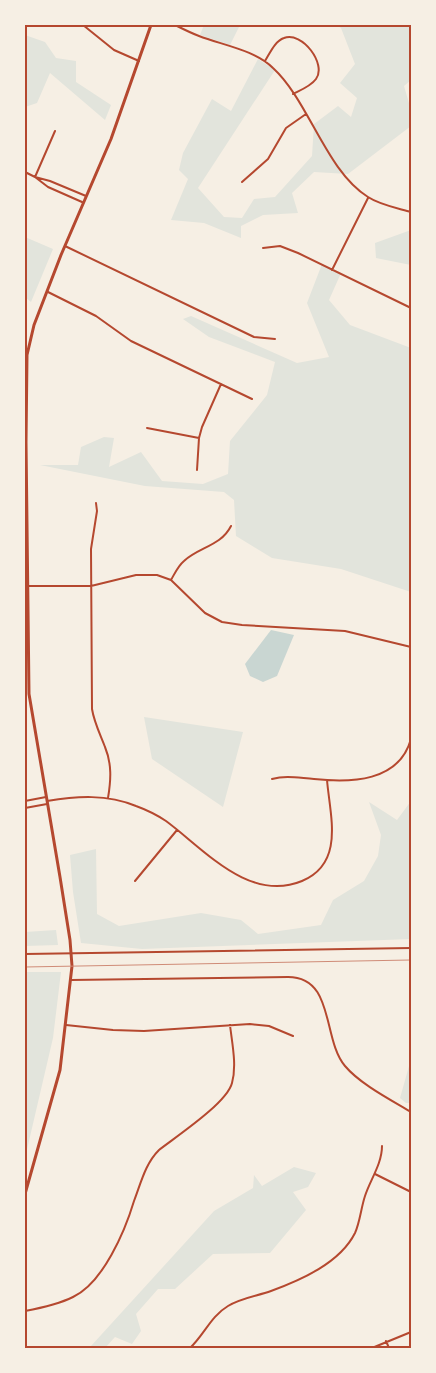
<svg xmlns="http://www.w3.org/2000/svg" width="436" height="1373" viewBox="0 0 436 1373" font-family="Ubuntu,sans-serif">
<rect width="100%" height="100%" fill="#f6efe4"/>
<!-- green -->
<path fill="#e2e4dc" d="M 204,25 L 240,25 L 230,45 L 200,35 Z
M 336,25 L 411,25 L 411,80 L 404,86 L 411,110 L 411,126 L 348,174 L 314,172 L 292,193 L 298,213 L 263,215 L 241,226 L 241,238 L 204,223 L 171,220 L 188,179 L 179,170 L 183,153 L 212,99 L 231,111 L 258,59 L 275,70 L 198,188 L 224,217 L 242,218 L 254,199 L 275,197 L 312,156 L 314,124 L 338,106 L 351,117 L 357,98 L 340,83 L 355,64 L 341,28 Z
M 25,35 L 45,42 L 56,58 L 76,61 L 76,82 L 111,105 L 105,120 L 50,73 L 37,103 L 25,107 Z
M 411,230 L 411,265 L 376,258 L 375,243 Z
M 25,237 L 53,249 L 31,302 L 25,297 Z
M 322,264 L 341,273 L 329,300 L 350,325 L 411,348 L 411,402 L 410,406 L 411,407 L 411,592 L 341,569 L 272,558 L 236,536 L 234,500 L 224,492 L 145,486 L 40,465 L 78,465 L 81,447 L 104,437 L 114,438 L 109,467 L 141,452 L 162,481 L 203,484 L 228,474 L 230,441 L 267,395 L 275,362 L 209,337 L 183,319 L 191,316 L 297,363 L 329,357 L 307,303 Z
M 144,717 L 243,732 L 223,807 L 152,759 Z
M 411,801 L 411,939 L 142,949 L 81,943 L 73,892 L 70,855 L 96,849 L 97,914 L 119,926 L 201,913 L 241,920 L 258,934 L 321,925 L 333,900 L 364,881 L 378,856 L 381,835 L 369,802 L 397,820 Z
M 56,930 L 58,945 L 25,946 L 25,932 Z
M 25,972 L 61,972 L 53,1038 L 25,1158 Z
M 411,1059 L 411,1103 L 406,1103 L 400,1098 Z
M 294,1167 L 316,1173 L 308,1187 L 293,1192 L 306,1210 L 270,1253 L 213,1254 L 175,1289 L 158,1289 L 136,1314 L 141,1331 L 132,1344 L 115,1337 L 105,1348 L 74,1348 L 91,1346 L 214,1211 L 253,1188 L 254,1175 L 262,1186 Z"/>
<!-- water -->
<path fill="#c9d6d2" d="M 271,630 L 294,635 L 277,676 L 263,682 L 250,676 L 245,664 Z"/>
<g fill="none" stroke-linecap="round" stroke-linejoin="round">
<!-- minor -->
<path stroke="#b5482f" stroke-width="2" d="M 83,25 L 114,50 L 139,61
M 175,25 C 183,29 191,33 199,36 C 222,45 255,50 273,68 C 309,101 326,171 368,197 C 380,205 397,208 411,212
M 265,61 C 270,53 275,41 284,38 C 302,31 327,64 316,79 C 311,86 301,90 293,94
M 25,172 L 35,177 L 48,187 L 82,202
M 35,177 L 50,181 L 86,196
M 35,177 L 55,131
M 242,182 L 268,159 L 286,128 L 306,114
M 65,246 L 254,337 L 275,339
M 263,248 L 280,246 L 298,253 L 411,308
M 332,270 L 368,198
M 48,292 L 96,316 L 131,341 L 252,399
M 147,428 L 199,438
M 197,470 L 199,438 L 202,427 L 221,384
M 96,503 L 97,511 L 91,549 L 92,709 C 94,722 100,734 105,747 C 112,764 111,780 108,798
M 171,580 C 175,573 178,566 184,561 C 199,547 221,546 231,526
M 25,586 L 91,586 L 136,575 L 157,575 L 171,580 L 205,613 L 222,622 L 242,625 L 345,631 L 411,647
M 272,779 C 286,775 299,778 314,779 C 351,783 399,782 411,739
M 25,801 L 46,797
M 47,801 C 77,796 107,794 136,806 C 147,810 157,815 166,821 C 204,849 249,903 302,881 C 345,863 330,816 327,780
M 25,808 L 47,804
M 135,881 L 177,830
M 25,954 L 411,948
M 71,980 L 288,977 C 335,977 322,1039 345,1066 C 360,1084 391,1100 411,1112
M 66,1025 L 113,1030 L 144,1031 L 250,1024 L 269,1026 L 293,1036
M 375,1174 L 411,1192
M 25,1311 C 41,1308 59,1304 73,1297 C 103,1283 125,1231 134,1201 C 141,1183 145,1164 159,1150 C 177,1136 227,1103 232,1083 C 237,1065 232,1043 230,1025
M 386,1341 L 389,1348
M 190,1348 C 204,1335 211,1316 228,1306 C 241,1298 257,1296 271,1291 C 301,1280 340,1263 355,1233 C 360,1222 361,1208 365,1196 C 370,1180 382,1164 382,1146
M 372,1348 L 411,1332"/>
<!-- secondary -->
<path stroke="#b5482f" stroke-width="3" d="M 25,1194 L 60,1070 L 72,966 L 70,940 L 60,877 L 29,694 L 26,442 L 27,355 L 34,325 L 61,255 L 111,139 L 151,25"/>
<!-- rail -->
<path stroke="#cf8b77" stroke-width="1" d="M 25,967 L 411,960"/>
</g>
<!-- border -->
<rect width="436" height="1373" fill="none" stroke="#f6efe4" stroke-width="52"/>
<rect x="26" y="26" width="384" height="1321" fill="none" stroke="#b5482f" stroke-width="2"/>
</svg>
